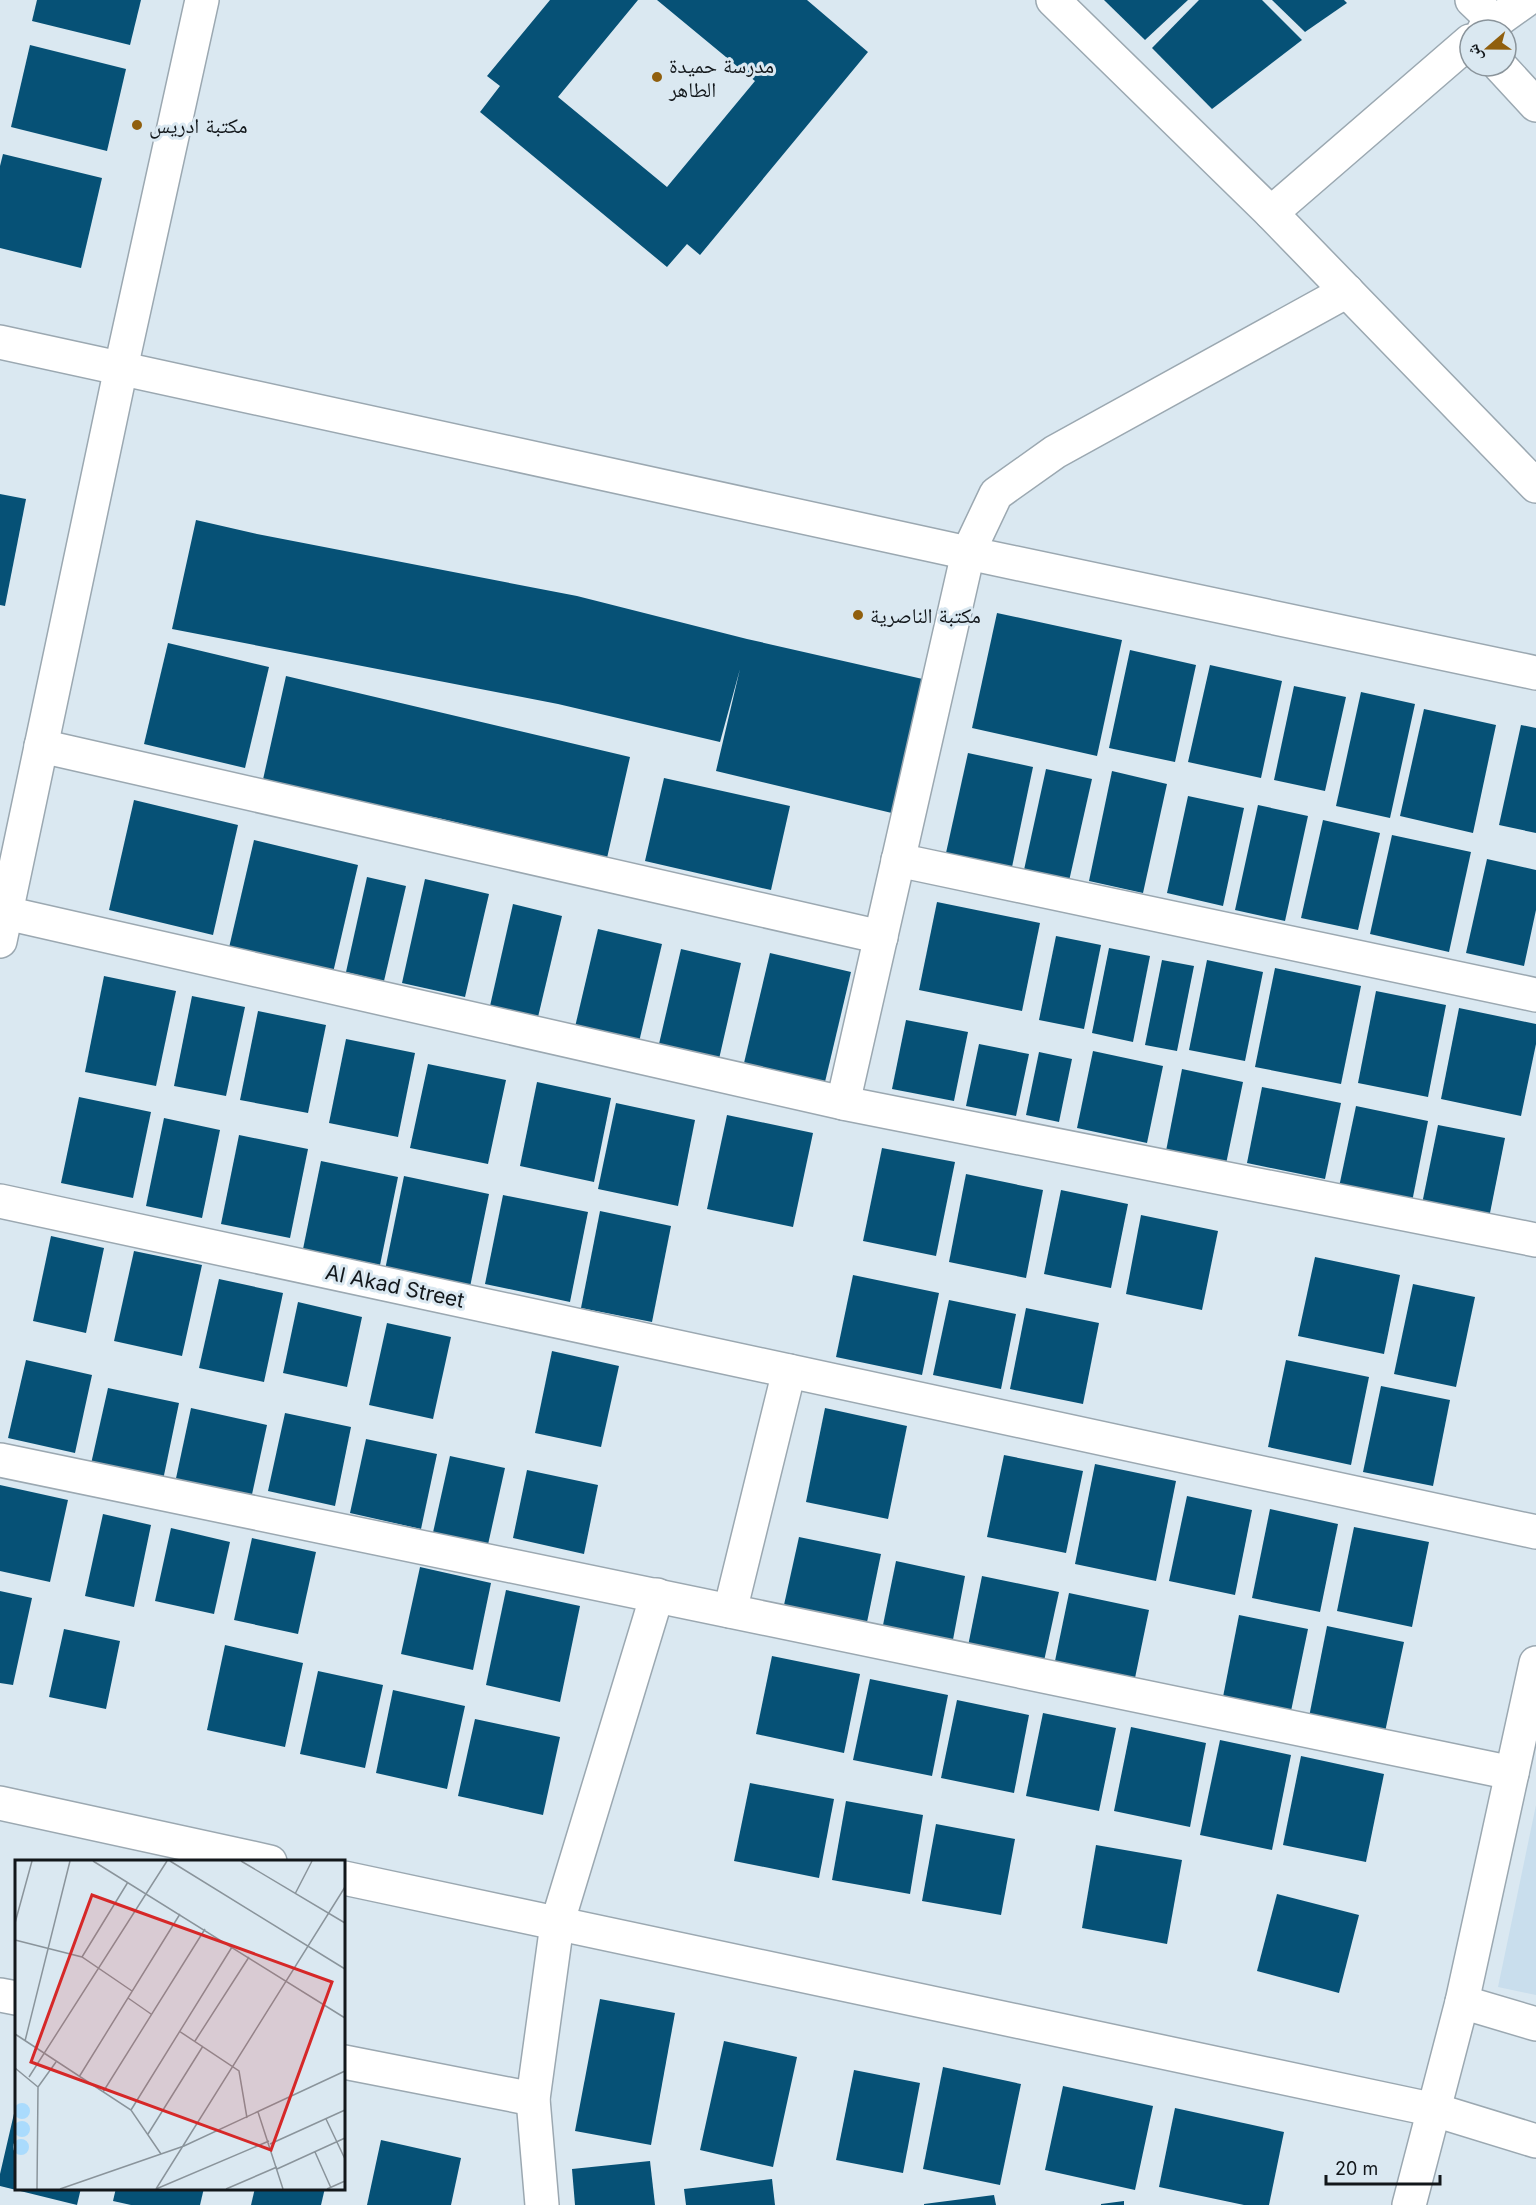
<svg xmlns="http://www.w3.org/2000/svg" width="1536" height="2205" font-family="Inter,'Noto Naskh Arabic',sans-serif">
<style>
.built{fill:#c9deed}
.building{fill:#065176}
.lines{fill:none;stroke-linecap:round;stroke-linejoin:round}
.minor-casing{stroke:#9ba8b1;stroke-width:36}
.minor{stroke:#fff;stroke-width:33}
.poi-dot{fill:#905f0e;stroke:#dae8f1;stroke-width:2}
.labels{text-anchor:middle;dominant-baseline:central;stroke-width:6;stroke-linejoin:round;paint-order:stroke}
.poi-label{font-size:21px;fill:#12171b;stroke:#dae8f1;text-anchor:start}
.street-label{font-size:21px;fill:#12171b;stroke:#dae8f1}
.inset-road{fill:none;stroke:#8a949b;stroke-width:1.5}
.view{fill:#d62828;fill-opacity:0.15;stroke:#d62828;stroke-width:3}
.inset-edge{fill:none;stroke:#12171b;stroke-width:3}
</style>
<rect width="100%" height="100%" fill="#dae8f1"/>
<!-- built -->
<path class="built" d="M1536,1805V1995L1498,1987Z"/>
<!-- building -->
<g class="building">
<path d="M37,0H141L130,45L32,21Z"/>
<path d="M550,0H638L558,97L667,187L755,81L657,0H807L868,52L700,255L687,244L667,267L480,112L500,86L487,76Z"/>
<path d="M1104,0H1188L1145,40Z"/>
<path d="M1199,0H1262L1302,40L1212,109L1152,48Z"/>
<path d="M1272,0H1344L1347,3L1305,32Z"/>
<path d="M30,45L126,69L107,151L11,127Z"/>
<path d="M3,154L102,178L81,268L0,248V166Z"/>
<path d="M0,494L26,499L5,606L0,605Z"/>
<path d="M196,520L257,534L577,596L747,639L927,680L896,814L716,771L740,669L720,742L558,704L172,629Z"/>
<path d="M997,613L1122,640L1097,756L972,728Z"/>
<path d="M168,643L269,667L245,768L144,744Z"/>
<path d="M1130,650L1196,665L1175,762L1109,748Z"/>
<path d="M1210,665L1282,681L1261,778L1188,762Z"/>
<path d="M286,676L630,757L607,858L438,818L262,784Z"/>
<path d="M1294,686L1346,697L1325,791L1274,780Z"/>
<path d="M1361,692L1415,704L1390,818L1336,806Z"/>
<path d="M1424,709L1496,725L1473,833L1400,816Z"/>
<path d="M1521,725L1536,728V833L1499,825Z"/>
<path d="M968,753L1033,767L1012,867L946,853Z"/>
<path d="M1046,769L1092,779L1069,881L1024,870Z"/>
<path d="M1112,771L1167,784L1143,893L1089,881Z"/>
<path d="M664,778L790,806L771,890L645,861Z"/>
<path d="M1188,796L1244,808L1223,906L1167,893Z"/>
<path d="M134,800L238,825L213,935L109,910Z"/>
<path d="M1258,805L1308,816L1285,921L1235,910Z"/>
<path d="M1323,820L1380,833L1358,930L1301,918Z"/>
<path d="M1392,835L1471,852L1449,952L1370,934Z"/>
<path d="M254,840L358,865L332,977L228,952Z"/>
<path d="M1487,859L1536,870V910L1524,966L1466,953Z"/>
<path d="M367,877L406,886L384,981L346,972Z"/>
<path d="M425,879L489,894L465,997L402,983Z"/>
<path d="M937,902L1040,923L1022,1011L919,990Z"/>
<path d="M513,904L562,916L538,1017L490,1006Z"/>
<path d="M598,929L662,944L639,1042L575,1027Z"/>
<path d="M1056,936L1101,945L1084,1029L1039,1020Z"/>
<path d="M1109,948L1150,956L1133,1042L1092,1033Z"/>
<path d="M681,949L741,963L719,1059L659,1044Z"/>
<path d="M770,953L851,972L825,1082L744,1063Z"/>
<path d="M1162,960L1194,966L1177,1051L1145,1045Z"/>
<path d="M1207,960L1263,972L1245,1061L1189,1050Z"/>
<path d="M1275,968L1361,986L1341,1084L1255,1067Z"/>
<path d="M104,976L176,991L156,1086L85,1072Z"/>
<path d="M1376,991L1446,1005L1428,1097L1358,1083Z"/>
<path d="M192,996L245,1007L226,1096L174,1086Z"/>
<path d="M1459,1008L1536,1024V1044L1521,1116L1441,1099Z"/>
<path d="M258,1011L326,1025L308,1113L240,1100Z"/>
<path d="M906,1020L968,1032L954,1101L892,1089Z"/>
<path d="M346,1039L415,1053L398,1137L329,1123Z"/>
<path d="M979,1044L1029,1054L1016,1116L966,1106Z"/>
<path d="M1093,1051L1163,1066L1147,1143L1077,1128Z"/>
<path d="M1039,1052L1072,1059L1059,1122L1026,1115Z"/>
<path d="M428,1064L506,1080L488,1164L410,1148Z"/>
<path d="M1182,1069L1243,1082L1226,1164L1166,1151Z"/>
<path d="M537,1082L611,1098L594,1182L520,1166Z"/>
<path d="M1262,1087L1341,1103L1325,1179L1247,1163Z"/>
<path d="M79,1097L151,1112L133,1198L61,1183Z"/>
<path d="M616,1103L695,1120L678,1206L598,1189Z"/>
<path d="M1356,1106L1428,1121L1412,1202L1339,1187Z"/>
<path d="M727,1115L813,1133L793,1227L707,1209Z"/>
<path d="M164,1118L220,1130L202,1218L146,1206Z"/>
<path d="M1438,1125L1505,1138L1489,1218L1422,1204Z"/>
<path d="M239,1135L308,1149L290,1238L221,1224Z"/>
<path d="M882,1148L955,1162L936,1256L863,1241Z"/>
<path d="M321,1161L398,1177L380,1265L303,1249Z"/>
<path d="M966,1174L1043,1190L1026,1278L949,1262Z"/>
<path d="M404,1176L489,1194L470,1287L385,1270Z"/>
<path d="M1061,1190L1128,1204L1111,1288L1044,1274Z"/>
<path d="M503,1195L588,1212L570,1302L485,1284Z"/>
<path d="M600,1211L671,1226L652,1322L581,1308Z"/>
<path d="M1141,1215L1218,1231L1202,1310L1126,1294Z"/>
<path d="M51,1236L104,1248L86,1333L33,1321Z"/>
<path d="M134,1251L202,1265L182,1356L114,1341Z"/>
<path d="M1315,1257L1400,1275L1384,1354L1298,1336Z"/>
<path d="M853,1275L939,1293L922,1375L836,1357Z"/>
<path d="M219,1279L283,1293L264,1382L199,1368Z"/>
<path d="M1413,1284L1475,1297L1456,1387L1394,1374Z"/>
<path d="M949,1300L1016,1314L1001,1389L933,1375Z"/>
<path d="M298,1302L362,1317L347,1387L283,1373Z"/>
<path d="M1026,1308L1099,1323L1083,1404L1010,1389Z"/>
<path d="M387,1323L451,1337L433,1419L369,1405Z"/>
<path d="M552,1351L619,1366L601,1447L535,1433Z"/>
<path d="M26,1360L92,1375L75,1453L8,1438Z"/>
<path d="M1286,1360L1369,1377L1351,1465L1268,1447Z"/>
<path d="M1381,1386L1450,1400L1433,1486L1363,1472Z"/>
<path d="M108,1388L179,1403L163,1480L91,1464Z"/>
<path d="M191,1408L267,1425L251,1499L175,1483Z"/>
<path d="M825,1408L907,1426L888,1519L806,1502Z"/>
<path d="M285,1413L351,1427L335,1506L268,1491Z"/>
<path d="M366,1439L437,1454L421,1529L350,1513Z"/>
<path d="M1004,1455L1083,1471L1066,1553L987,1537Z"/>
<path d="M450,1456L505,1468L487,1549L432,1537Z"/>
<path d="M1095,1464L1176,1481L1156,1581L1075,1564Z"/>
<path d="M527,1470L598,1485L584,1554L513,1538Z"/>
<path d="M0,1485L68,1500L50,1582L0,1571Z"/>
<path d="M1187,1496L1252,1510L1235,1595L1169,1581Z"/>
<path d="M1270,1509L1338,1524L1320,1612L1252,1598Z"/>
<path d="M103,1514L151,1525L134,1607L85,1596Z"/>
<path d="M1354,1527L1429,1542L1412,1627L1337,1611Z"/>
<path d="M171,1528L230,1542L214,1614L155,1601Z"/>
<path d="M799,1537L881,1554L865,1632L782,1614Z"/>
<path d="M252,1538L316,1552L298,1634L234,1620Z"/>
<path d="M896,1561L965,1576L952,1645L882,1630Z"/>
<path d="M420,1567L491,1583L473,1670L401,1654Z"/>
<path d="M982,1576L1059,1592L1044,1661L968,1646Z"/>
<path d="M506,1590L580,1606L560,1702L486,1685Z"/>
<path d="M0,1591L32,1598L13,1685L0,1683Z"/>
<path d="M1069,1593L1149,1610L1135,1678L1055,1661Z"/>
<path d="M1239,1615L1308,1629L1290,1716L1222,1702Z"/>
<path d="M1327,1626L1404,1642L1385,1732L1309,1717Z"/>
<path d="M64,1629L120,1641L106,1709L49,1697Z"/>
<path d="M225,1645L303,1663L285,1747L207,1730Z"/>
<path d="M772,1656L860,1674L844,1753L756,1734Z"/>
<path d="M318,1671L383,1685L365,1768L300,1754Z"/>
<path d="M870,1679L948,1695L932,1776L853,1760Z"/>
<path d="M393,1690L465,1706L447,1789L376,1773Z"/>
<path d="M957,1700L1029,1715L1014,1793L941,1778Z"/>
<path d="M1043,1713L1116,1728L1099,1811L1026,1796Z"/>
<path d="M475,1719L560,1737L543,1815L458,1796Z"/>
<path d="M1131,1727L1206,1743L1190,1827L1114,1811Z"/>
<path d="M1220,1740L1291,1755L1272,1850L1200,1835Z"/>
<path d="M1301,1756L1384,1774L1366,1862L1283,1845Z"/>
<path d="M750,1783L834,1799L819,1878L734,1861Z"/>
<path d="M846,1801L923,1815L910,1894L832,1880Z"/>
<path d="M936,1824L1015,1839L1001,1915L922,1901Z"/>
<path d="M1096,1845L1182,1860L1167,1944L1082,1928Z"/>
<path d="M1277,1894L1359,1915L1339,1993L1257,1971Z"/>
<path d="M600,1999L675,2013L651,2145L575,2131Z"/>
<path d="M724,2041L797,2057L773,2167L700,2150Z"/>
<path d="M943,2067L1021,2084L1000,2185L923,2169Z"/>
<path d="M854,2070L920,2083L903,2173L836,2160Z"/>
<path d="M1063,2086L1153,2106L1135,2190L1045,2170Z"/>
<path d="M16,2105V2188H81L77,2205L0,2186V2174Z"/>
<path d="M1175,2108L1284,2132L1269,2205H1244L1159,2187Z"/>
<path d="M381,2140L461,2158L451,2205H367Z"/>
<path d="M650,2161L655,2205H575L572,2169Z"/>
<path d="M772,2179L775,2205H686L684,2189Z"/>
<path d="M116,2188H204L200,2205H131L113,2201Z"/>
<path d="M255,2188H325L321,2205H251Z"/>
<path d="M994,2195L996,2205H924V2204Z"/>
<path d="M1124,2201V2205H1101V2204Z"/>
</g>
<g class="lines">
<defs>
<g id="minor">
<path d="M1053,0L1271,213L1536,486"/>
<path d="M1472,0L1495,22"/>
<path d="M1484,30L1526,0"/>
<path d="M1500,66L1536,105"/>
<path d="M1271,213L1470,41"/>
<path d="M0,342L968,553L1536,673"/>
<path d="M41,746L881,937"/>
<path d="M898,860L1536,995"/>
<path d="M6,913L843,1103L1536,1240"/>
<path d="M0,941L121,368L202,0"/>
<path d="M843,1103L968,553L996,494L1055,452L1347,291"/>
<path d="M0,1201L1536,1532"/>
<path d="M0,1460L1512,1773"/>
<path d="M730,1611L789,1371"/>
<path d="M0,1803L270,1862"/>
<path d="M344,1878L1435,2110L1536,2141"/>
<path d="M0,1995L16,1998"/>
<path d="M1462,2002L1536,2024"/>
<path d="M344,2062L533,2099"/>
<path d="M542,2205L533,2099L557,1924L657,1595"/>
<path d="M1409,2205L1462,2002L1536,1663"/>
</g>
</defs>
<!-- minor casing -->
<use href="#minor" class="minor-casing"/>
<!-- minor -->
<use href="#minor" class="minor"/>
</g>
<!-- markers -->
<g class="poi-dot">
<circle cx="657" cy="77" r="6"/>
<circle cx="137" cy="125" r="6"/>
<circle cx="858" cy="615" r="6"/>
</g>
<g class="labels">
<!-- poi labels -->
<g class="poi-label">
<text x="669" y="65">مدرسة حميدة<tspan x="669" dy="24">الطاهر</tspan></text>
<text x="149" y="125">مكتبة ادريس</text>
<text x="870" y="615">مكتبة الناصرية</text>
</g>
<!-- street labels -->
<g class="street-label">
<text transform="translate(395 1286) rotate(12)">Al Akad Street</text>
</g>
</g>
<!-- overview -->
<g transform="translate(15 1860)">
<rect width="330" height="330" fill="#dae8f1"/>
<path d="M-1 251a8 8 0 1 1 16 0a8 8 0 1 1-16 0ZM-1 269a8 8 0 1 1 16 0a8 8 0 1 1-16 0ZM-2 287a8 8 0 1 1 16 0a8 8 0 1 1-16 0Z" fill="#aadbfd"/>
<path class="inset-road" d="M78,1L330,158M155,1L330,109M226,1L330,63M280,34L297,1M0,63L17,1M0,80L67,97L117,131M67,97L113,22M113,138L136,154M164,171L224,211L232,258M0,174L116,250L146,294M10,181L55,1M180,181L234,97M0,208L23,227L22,329M14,217L152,1M64,217L165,54M23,227L41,202M88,232L190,69M116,250L217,87M243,252L268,329M311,259L330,299M133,274L188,186M255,284L330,250M300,292L316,328M262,309L330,278M45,329L169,286L330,211M141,329L330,27M141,329L254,281M211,329L262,307M312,329L330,321"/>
<path class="view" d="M77,35L317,122L256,290L16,202Z"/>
<rect width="330" height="330" class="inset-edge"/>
</g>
<!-- north arrow -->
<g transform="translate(1488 48) rotate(250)"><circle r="28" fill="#dae8f1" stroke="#8a949b" stroke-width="1.5"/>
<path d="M0-4.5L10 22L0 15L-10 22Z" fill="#905f0e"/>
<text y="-9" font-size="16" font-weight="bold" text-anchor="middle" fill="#12171b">ش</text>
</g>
<!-- scale -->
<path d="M1326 2175v9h114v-9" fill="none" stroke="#12171b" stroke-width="3"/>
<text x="1335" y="2175" font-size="18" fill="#12171b" stroke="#dae8f1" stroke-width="4.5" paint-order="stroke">20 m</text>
</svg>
